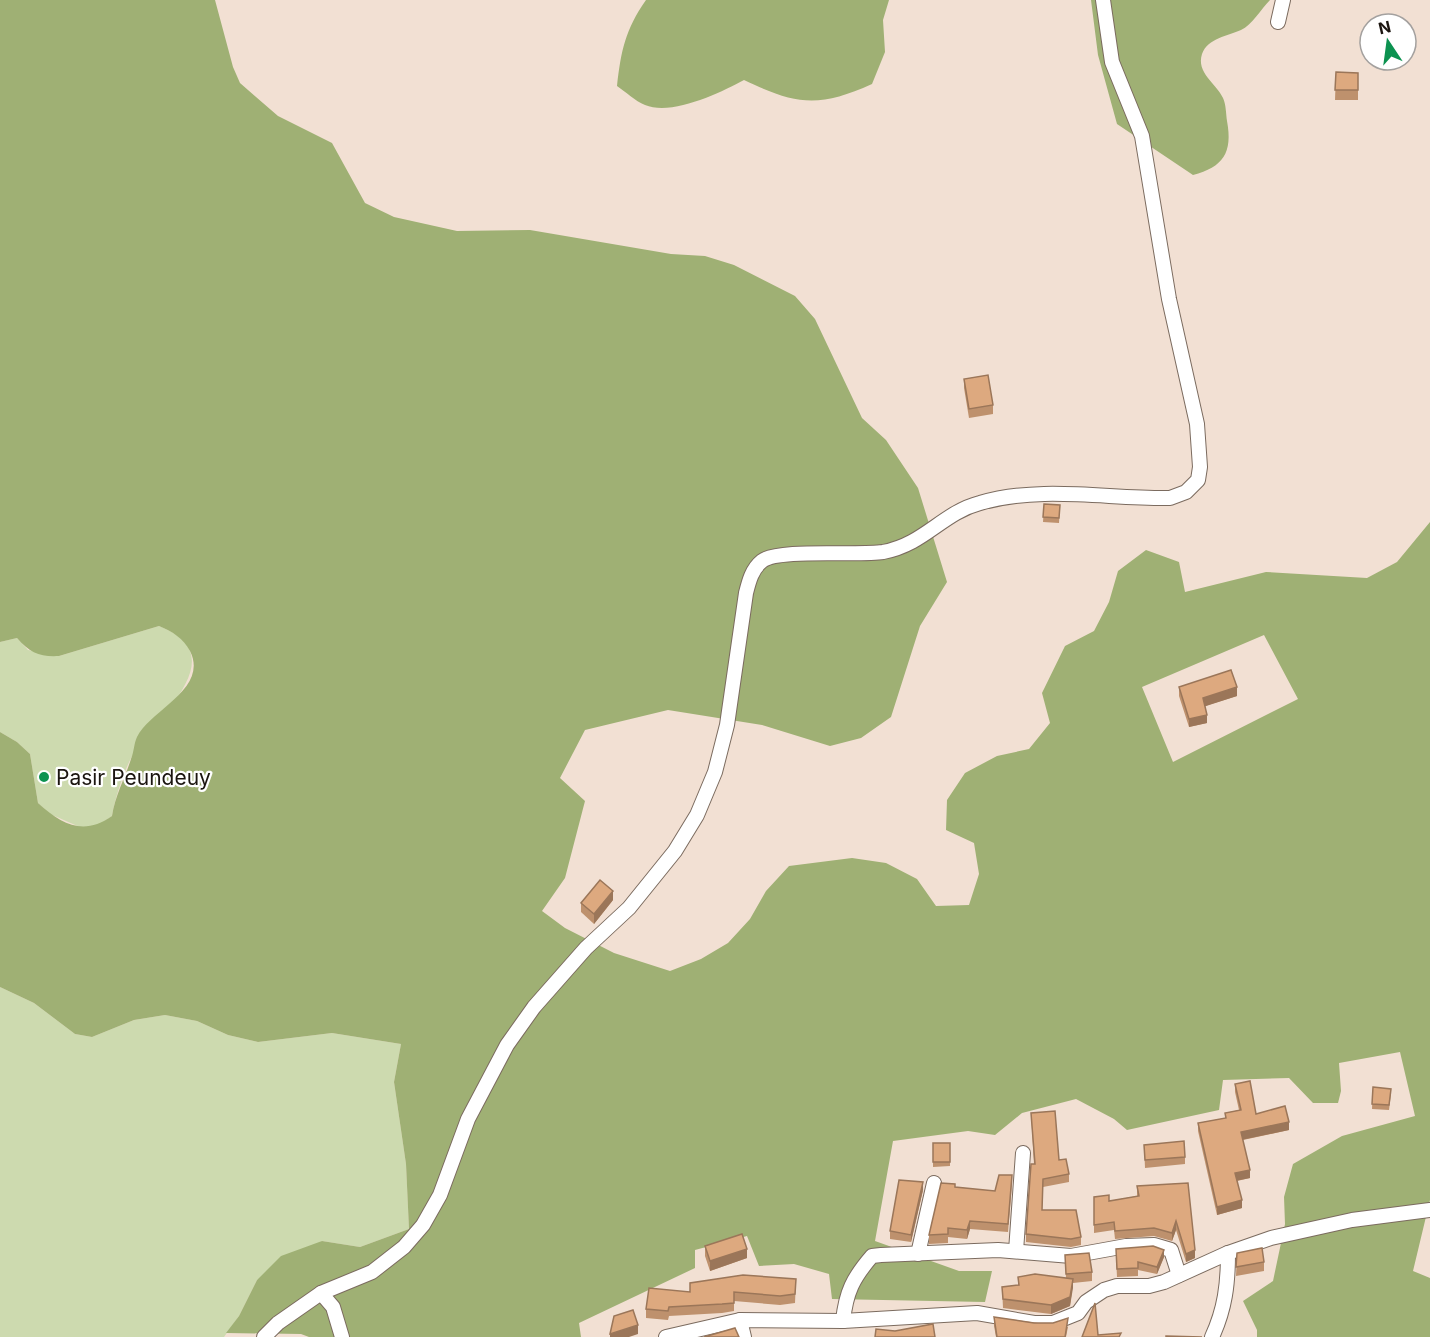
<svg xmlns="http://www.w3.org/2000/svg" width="1430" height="1337" font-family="Inter,sans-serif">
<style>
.green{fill:#cddaaf}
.forest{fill:#9fb074;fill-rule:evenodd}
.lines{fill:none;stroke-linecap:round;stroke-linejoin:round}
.street-casing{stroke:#7b6b5f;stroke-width:16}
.street{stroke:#fff;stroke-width:14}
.wall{fill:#be916d}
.shaded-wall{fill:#9b7659}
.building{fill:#dda97f;stroke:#9b7659;stroke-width:1.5}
.poi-dot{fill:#0c9250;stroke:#fff;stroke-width:2}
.labels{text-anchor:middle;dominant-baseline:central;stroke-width:4.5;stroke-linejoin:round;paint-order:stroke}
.poi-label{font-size:21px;fill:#1b1510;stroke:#fff;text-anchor:start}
</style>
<rect width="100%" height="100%" fill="#f2e0d3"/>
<!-- green -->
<g class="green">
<path d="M159,626C234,655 161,713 135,751C125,767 115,798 112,816L98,826L82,828L50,814L38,803L30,754L17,742L0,732V642L17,638L28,650L59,656Z"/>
<path d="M0,987L34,1003L75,1034L92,1037L134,1020L165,1015L197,1021L228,1035L258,1042L332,1033L401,1044L394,1082L406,1164L409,1229L360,1247L322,1241L257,1280L239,1316L224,1337H0Z"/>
</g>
<!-- forest -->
<g class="forest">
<path d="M0,0H215L233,67L240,83L278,116L332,143L365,203L394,217L457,231L530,230L671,254L705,256L734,265L795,296L815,319L862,418L886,440L918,488L947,582L920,626L891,717L861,738L830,746L762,725L668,710L585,730L560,778L585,801L565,878L542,911L565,928L614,953L670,971L701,959L728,943L750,919L766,891L789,866L852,858L886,863L917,879L936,906L969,905L979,874L974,843L946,830L947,800L965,773L997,756L1029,749L1050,723L1042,693L1065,646L1094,631L1109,602L1118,571L1146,550L1179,562L1185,592L1266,572L1367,578L1397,562L1430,522V1200L1413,1271L1430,1278V1337H1257V1330L1243,1301L1273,1281L1285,1224L1284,1197L1293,1164L1342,1136L1415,1116L1400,1052L1339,1063L1341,1091L1338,1103H1313L1289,1078L1223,1080L1219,1110L1127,1130L1114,1119L1076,1099L1022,1113L995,1135L968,1131L893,1141L875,1241L959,1271H992L985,1302L832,1299L829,1274L794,1264L759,1266L747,1236L695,1250V1268L579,1323L581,1337H309L301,1334L226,1333L239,1316L257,1280L281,1256L322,1241L360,1247L409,1229L406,1164L394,1082L401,1044L332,1033L258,1042L228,1035L197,1021L165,1015L134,1020L92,1037L75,1034L34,1003L0,987V732L17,742L30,754L38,803C62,825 84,836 112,816C115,796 125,778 131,759C134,752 134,743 137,737C150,710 209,689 190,651C183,638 173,632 159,626L59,656C40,657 30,653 17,638L0,642ZM1264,635L1298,699L1173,762L1142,687Z"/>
<path d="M646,0H889L883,20L885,52L872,84C819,108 796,105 744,80C720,93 672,116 645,105C635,101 626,92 617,86C621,51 625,30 646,0Z"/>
<path d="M1091,0H1270C1261,9 1252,25 1241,30C1228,36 1208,38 1202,54C1196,73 1216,83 1223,98C1226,104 1226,114 1227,121C1233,153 1223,167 1193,175L1117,124L1098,55Z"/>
</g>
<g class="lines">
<defs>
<g id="street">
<path d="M1278,22L1283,0"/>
<path d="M1016,1251L1023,1153"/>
<path d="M918,1254L934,1183"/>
<path d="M321,1293L333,1307L342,1337"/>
<path d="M740,1320L744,1337"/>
<path d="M843,1321C846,1292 853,1278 872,1256L881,1255L998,1250L1071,1256L1126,1246L1154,1245L1171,1250L1179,1275"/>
<path d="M264,1337L278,1323L321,1293L372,1272L404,1247L423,1225L440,1195L468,1119L507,1045L534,1007L586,948L629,908L675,851L697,815L715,772L727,725L746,593C749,581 752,569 762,561C778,548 857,556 883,552C925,544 942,513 980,503C1042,485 1107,499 1170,498L1186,492L1198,480L1200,467L1197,424L1169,299L1142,136L1112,62L1103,0"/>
<path d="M666,1337L740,1320L843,1321L977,1313L1034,1323H1053L1078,1313L1086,1302L1104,1290L1117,1286H1149L1164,1282L1228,1253L1271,1238L1352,1220L1430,1210"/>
<path d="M1212,1337C1225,1309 1228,1284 1228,1253"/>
</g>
</defs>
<!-- street casing -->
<use href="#street" class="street-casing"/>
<!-- street -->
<use href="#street" class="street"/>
</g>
<!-- wall -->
<g class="wall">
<path d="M1336,72L1358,73V100H1335Z"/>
<path d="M964,379L993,405V414L969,418L964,388Z"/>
<path d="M1044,504L1060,505L1059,523L1043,522Z"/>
<path d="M1179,687L1237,696L1205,706L1207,723L1189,727L1179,696Z"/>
<path d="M613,900L594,924L581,912V903Z"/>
<path d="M1235,1084L1256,1114L1289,1130L1243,1140L1250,1178L1237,1181L1242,1208L1217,1215L1198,1131V1123L1225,1118V1113L1239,1110L1235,1092Z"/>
<path d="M1373,1087L1391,1093L1389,1110L1372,1109Z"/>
<path d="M1031,1113L1059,1160L1069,1174V1182L1043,1187L1042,1210L1081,1237V1245L1071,1247L1026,1242V1234L1034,1164Z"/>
<path d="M933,1143H950V1166L933,1167Z"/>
<path d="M1144,1145L1185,1157V1164L1145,1168Z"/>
<path d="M1012,1183L1008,1232L970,1229L967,1239L948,1237V1243L929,1244V1235L955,1187L995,1191Z"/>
<path d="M1188,1183L1195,1258L1186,1262L1176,1230L1172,1241L1154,1236L1115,1239L1114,1230L1094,1233V1197L1109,1201L1137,1196V1186Z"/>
<path d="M923,1190L911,1242L890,1239V1231Z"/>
<path d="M705,1246L747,1258L710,1271L705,1256Z"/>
<path d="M1237,1253L1264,1262V1271L1236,1276Z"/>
<path d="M1065,1255L1092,1272V1281L1073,1283L1070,1306L1051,1314L1003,1308L1002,1287L1018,1285V1277L1066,1278Z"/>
<path d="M1116,1257H1164L1157,1274L1138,1270V1276L1117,1277Z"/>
<path d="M796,1279L795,1303L780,1305L734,1301V1311L722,1313L669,1316L668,1320L646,1318V1309Z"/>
<path d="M994,1317L1068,1327L1066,1337H996L994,1326Z"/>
</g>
<!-- shaded-wall -->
<g class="shaded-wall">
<path d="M1237,687V696L1203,707V698Z"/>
<path d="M1207,715V723L1189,727V719Z"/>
<path d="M613,891V900L594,924V914Z"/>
<path d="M1289,1122V1130L1241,1140V1132Z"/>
<path d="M1250,1170V1178L1235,1181V1173Z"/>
<path d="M923,1182V1190L911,1242V1235Z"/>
<path d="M1242,1200V1208L1217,1215V1207Z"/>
<path d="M970,1221V1229L967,1239V1230Z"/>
<path d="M1176,1221V1230L1172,1241V1233Z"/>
<path d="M747,1249V1258L710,1271V1261Z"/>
<path d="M1164,1250V1257L1157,1274V1267Z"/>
<path d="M1195,1250V1258L1186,1262V1254Z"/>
<path d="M1073,1279V1288L1070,1306L1051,1314V1305Z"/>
<path d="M638,1325V1334L629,1337H610V1334Z"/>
</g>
<!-- building -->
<g class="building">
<path d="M1336,72L1358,73V90H1335Z"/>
<path d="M988,375L993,405L969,409L964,379Z"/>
<path d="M1044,504L1060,505L1059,518L1043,517Z"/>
<path d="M1231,670L1237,687L1203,698L1207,715L1189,719L1179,687Z"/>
<path d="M600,880L613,891L594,914L581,903Z"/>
<path d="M1250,1081L1256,1114L1285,1106L1289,1122L1241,1132L1250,1170L1235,1173L1242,1200L1217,1207L1198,1123L1226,1118L1225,1113L1241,1110L1235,1084Z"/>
<path d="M1373,1087L1391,1089L1389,1105L1372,1104Z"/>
<path d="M1055,1111L1059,1160L1066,1159L1069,1174L1043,1179L1042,1210H1076L1081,1237L1071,1239L1026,1234L1031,1164H1035L1031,1113Z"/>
<path d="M1184,1141L1185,1157L1145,1160L1144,1145Z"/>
<rect x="933" y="1143" width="17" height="19"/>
<path d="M999,1175H1012L1008,1224L970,1221L967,1230L948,1228V1234L929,1235L941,1183L955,1184V1187L995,1191Z"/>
<path d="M899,1180L923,1182L911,1235L890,1231Z"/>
<path d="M1188,1183L1195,1250L1186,1254L1176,1221L1172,1233L1154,1228L1115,1231L1114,1222L1094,1225V1197L1109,1195V1201L1139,1196L1137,1186Z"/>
<path d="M742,1234L747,1249L710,1261L705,1246Z"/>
<path d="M1153,1246L1164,1250L1157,1267L1138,1262V1268L1117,1269L1116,1249Z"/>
<path d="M1262,1248L1264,1262L1236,1267L1237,1253Z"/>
<path d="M1089,1253L1092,1272L1066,1274L1065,1255Z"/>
<path d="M1035,1274L1073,1279L1070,1297L1051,1305L1003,1299L1002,1287L1019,1285L1018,1277Z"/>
<path d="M743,1275L796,1279L795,1294L780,1296L734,1292V1303L722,1304L669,1307L668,1311L646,1309L649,1288L690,1292V1283Z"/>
<path d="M1095,1303L1098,1335L1121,1333L1119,1337H1082Z"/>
<path d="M633,1310L638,1325L610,1334L614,1316Z"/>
<path d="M994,1317L1034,1323H1053L1068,1318L1065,1337H997Z"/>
<path d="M933,1324L935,1337H875L876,1329L895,1331Z"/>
<path d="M735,1328L739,1337H704Z"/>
<path d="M1166,1336L1202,1337H1166Z"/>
</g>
<!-- markers -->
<circle class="poi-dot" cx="44" cy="777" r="6"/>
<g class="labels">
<!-- poi labels -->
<g class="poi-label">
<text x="56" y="777">Pasir Peundeuy</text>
</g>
</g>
<!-- north arrow -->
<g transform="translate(1388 42) rotate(347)"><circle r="28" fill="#ffffff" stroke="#a4a19f" stroke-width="1.5"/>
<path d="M0-4.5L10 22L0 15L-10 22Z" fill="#0c9250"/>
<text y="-9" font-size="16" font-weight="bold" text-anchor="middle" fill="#1b1510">N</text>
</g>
</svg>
